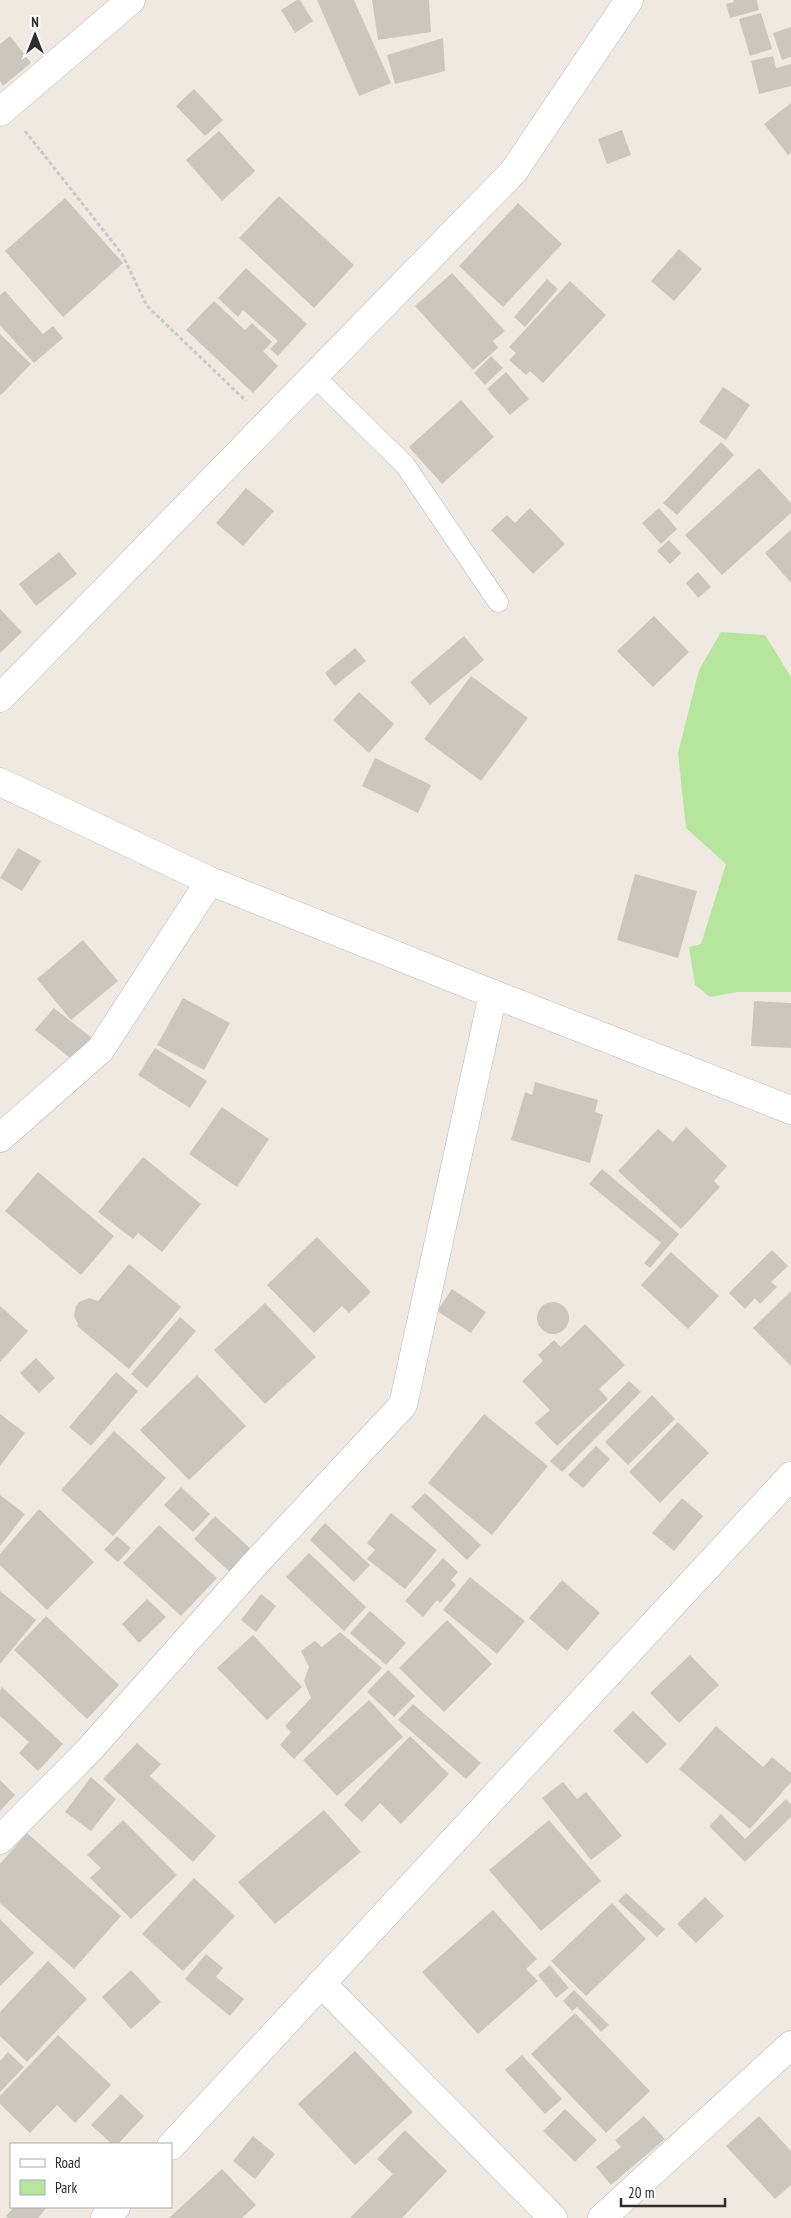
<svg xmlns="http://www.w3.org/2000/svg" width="791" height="2218" font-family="'PT Sans Narrow',sans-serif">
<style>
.green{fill:#b6e59e}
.building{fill:#cbc7bf}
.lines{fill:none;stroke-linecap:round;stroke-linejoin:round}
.service-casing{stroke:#b4b7c1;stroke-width:21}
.minor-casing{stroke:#b4b7c1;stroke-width:29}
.path{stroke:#c9c9c9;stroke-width:3;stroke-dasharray:4 2.5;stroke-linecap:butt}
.service{stroke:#fff;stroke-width:20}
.minor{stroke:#fff;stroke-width:28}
</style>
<rect width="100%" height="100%" fill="#efe9e1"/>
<!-- green -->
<path class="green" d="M721,632L765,635L791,677V992H738L710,997L695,985L689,947L701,944L726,864L686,828L678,753L699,670Z"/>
<!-- building -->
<g class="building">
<path d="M297,0H300L313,21L295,33L281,10Z"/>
<path d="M317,0H354L391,83L359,96Z"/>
<path d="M372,0H429L431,32L378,40Z"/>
<path d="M733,0H757L759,10L730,18L726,4L734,2Z"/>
<path d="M761,13L772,49L750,56L739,19Z"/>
<path d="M791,27V57L782,60L773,33Z"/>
<path d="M10,36L31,63L3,86L0,81V44Z"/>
<path d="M443,38L445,71L395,84L387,55Z"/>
<path d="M773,56L776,68L791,64V86L759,94L751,61Z"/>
<path d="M194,89L223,120L205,136L176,106Z"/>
<path d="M791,103V153L788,155L764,124Z"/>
<path d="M622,130L631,155L607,164L598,139Z"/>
<path d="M219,131L255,171L222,201L186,160Z"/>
<path d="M279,196L354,265L314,308L239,238Z"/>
<path d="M65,198L123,263L63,317L5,251Z"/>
<path d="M518,203L562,244L503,307L459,266Z"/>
<path d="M679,249L702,269L674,301L651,281Z"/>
<path d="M246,268L307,324L278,356L270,349L278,341L243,310L238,317L218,298Z"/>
<path d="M452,273L505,331L493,341L498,348L473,370L415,306Z"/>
<path d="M547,279L558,289L525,327L514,317Z"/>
<path d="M570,281L606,315L543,383L530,371L526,375L509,360L516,353L509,347Z"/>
<path d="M5,291L43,334L53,326L63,338L34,363L0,325V295Z"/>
<path d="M214,301L245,330L252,323L272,342L263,351L278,366L253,393L186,330Z"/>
<path d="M0,334L31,364L1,395L0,394Z"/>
<path d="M491,356L503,368L485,385L474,373Z"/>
<path d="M506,372L529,399L510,415L487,389Z"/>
<path d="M723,387L750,405L726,440L699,422Z"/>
<path d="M461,400L494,437L442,484L409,447Z"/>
<path d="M721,442L734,455L677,515L663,503Z"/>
<path d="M759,468L791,503V513L722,575L685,535Z"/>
<path d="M246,488L274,511L243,546L216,523Z"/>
<path d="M530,508L565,544L533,574L491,530L507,515L515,523Z"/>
<path d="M659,508L677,529L661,544L642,523Z"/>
<path d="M791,530V583L765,553Z"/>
<path d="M669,540L681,553L670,564L657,551Z"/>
<path d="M59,552L77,574L36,606L19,584Z"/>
<path d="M698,572L711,587L698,598L686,583Z"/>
<path d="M0,609L22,632L0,653Z"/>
<path d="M654,616L689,652L653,687L617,651Z"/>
<path d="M464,636L484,660L430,705L410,682Z"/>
<path d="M355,648L366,661L335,686L325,673Z"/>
<path d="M471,676L528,718L481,781L424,739Z"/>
<path d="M359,692L394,724L369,753L333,720Z"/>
<path d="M375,758L431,785L418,813L362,786Z"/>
<path d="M18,848L41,861L22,891L0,878Z"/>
<path d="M635,874L697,891L678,958L617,940Z"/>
<path d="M83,940L118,981L71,1020L37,979Z"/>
<path d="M183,998L230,1023L204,1070L157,1045Z"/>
<path d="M754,1001L791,1003V1048L751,1046Z"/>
<path d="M54,1008L92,1038L74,1061L35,1030Z"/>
<path d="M155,1048L207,1081L190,1108L138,1075Z"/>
<path d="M535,1082L598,1100L595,1112L603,1115L590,1163L511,1140L525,1092L532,1095Z"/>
<path d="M222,1107L269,1139L237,1187L189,1154Z"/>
<path d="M686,1127L727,1166L714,1181L720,1187L681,1229L618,1171L658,1129L673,1142Z"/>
<path d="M143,1157L201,1204L162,1252L138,1233L133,1239L98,1212Z"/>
<path d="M602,1169L679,1234L650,1268L644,1263L661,1243L589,1184Z"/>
<path d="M38,1172L114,1236L81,1275L5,1211Z"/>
<path d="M317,1237L371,1292L349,1313L342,1306L314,1333L267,1285Z"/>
<path d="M772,1250L788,1266L771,1282L777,1287L760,1304L755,1298L745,1309L729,1293Z"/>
<path d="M671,1252L719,1296L688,1329L641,1285Z"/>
<path d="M129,1264L181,1307L129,1369L77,1326L78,1324L74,1316L76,1306L79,1302L89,1298L98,1301Z"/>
<path d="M452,1289L486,1312L471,1333L437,1311Z"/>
<path d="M791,1291V1366L753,1328Z"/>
<circle cx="553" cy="1318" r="16"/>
<path d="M265,1303L316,1357L265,1404L214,1350Z"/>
<path d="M0,1306L28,1331L0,1362Z"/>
<path d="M180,1317L196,1331L147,1388L131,1374Z"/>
<path d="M585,1324L625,1365L599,1389L608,1399L557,1446L535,1423L550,1410L522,1381L543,1361L538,1355L554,1340L561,1347Z"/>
<path d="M36,1358L55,1378L39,1393L20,1373Z"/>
<path d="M116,1372L138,1391L91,1446L69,1427Z"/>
<path d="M197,1375L246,1426L189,1480L140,1430Z"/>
<path d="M629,1381L641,1392L562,1472L550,1461Z"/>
<path d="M652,1395L675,1419L628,1465L605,1442Z"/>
<path d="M0,1414L25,1433L0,1466Z"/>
<path d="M484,1414L548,1466L492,1535L428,1483Z"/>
<path d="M678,1422L709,1453L660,1503L629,1472Z"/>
<path d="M114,1431L166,1478L113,1536L61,1490Z"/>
<path d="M596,1446L610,1459L583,1488L568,1475Z"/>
<path d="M181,1487L210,1514L193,1532L164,1505Z"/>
<path d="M425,1493L481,1545L467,1560L411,1507Z"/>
<path d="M0,1495L25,1514L0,1546Z"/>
<path d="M682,1498L703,1516L674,1551L652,1533Z"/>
<path d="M39,1509L94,1562L47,1610L0,1565V1554Z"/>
<path d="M391,1513L437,1550L405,1589L367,1559L375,1550L367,1543Z"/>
<path d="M215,1516L252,1550L231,1573L194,1539Z"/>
<path d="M325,1523L370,1565L354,1582L310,1540Z"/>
<path d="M159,1525L217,1578L181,1616L123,1563Z"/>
<path d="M117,1536L131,1548L118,1562L104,1550Z"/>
<path d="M309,1553L366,1607L344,1631L286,1577Z"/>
<path d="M443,1558L458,1572L451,1580L456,1585L440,1603L437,1600L423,1617L405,1601Z"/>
<path d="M470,1577L525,1621L497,1654L443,1610Z"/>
<path d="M562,1580L600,1613L567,1651L529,1618Z"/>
<path d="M0,1591L36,1620L0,1664Z"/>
<path d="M261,1594L276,1606L256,1632L241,1620Z"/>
<path d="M147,1599L166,1617L139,1643L122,1624Z"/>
<path d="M370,1611L406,1643L386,1665L350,1633Z"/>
<path d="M46,1616L119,1685L87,1719L14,1650Z"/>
<path d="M447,1620L492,1664L444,1712L399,1668Z"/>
<path d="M340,1632L382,1668L294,1759L280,1745L291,1732L285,1726L311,1698L304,1681L309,1667L301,1651L315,1641L322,1647Z"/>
<path d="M253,1635L302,1687L267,1720L217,1668Z"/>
<path d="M690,1655L719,1685L679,1723L650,1693Z"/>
<path d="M388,1670L415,1696L394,1717L367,1692Z"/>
<path d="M2,1687L63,1744L38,1771L19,1753L29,1742L0,1716V1690Z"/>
<path d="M369,1700L403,1737L337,1796L303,1760Z"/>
<path d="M413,1704L481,1763L466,1779L398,1720Z"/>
<path d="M633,1711L667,1744L647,1764L613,1731Z"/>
<path d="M716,1726L763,1767L772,1757L791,1773V1782L750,1829L679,1769Z"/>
<path d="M410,1736L449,1774L401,1824L380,1803L362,1822L344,1805Z"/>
<path d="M137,1743L161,1764L150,1776L216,1836L193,1862L103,1779Z"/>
<path d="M91,1777L116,1799L91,1831L65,1812Z"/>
<path d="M0,1780L15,1795L0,1811Z"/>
<path d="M563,1782L577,1799L586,1792L622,1836L591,1860L542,1798Z"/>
<path d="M786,1799L791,1804V1817L745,1862L709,1826L721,1814L745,1839Z"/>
<path d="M324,1810L361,1852L275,1924L238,1882Z"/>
<path d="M123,1820L177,1875L131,1919L90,1878L101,1868L87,1855Z"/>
<path d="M549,1820L601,1881L541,1931L489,1870Z"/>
<path d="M27,1833L121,1916L74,1969L0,1903V1864Z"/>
<path d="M194,1878L235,1916L183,1971L142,1934Z"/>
<path d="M626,1893L665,1929L657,1937L618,1901Z"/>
<path d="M705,1897L724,1916L696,1943L677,1924Z"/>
<path d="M612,1903L646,1939L586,1996L551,1961Z"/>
<path d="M493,1910L537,1959L526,1969L538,1981L478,2034L422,1972Z"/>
<path d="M0,1919L34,1953L0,1986Z"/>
<path d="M206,1954L223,1968L216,1977L244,1999L230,2016L185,1979Z"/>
<path d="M48,1961L87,1999L27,2062L0,2036V2012Z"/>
<path d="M550,1965L569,1988L556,1998L538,1975Z"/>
<path d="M131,1970L161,2002L131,2029L102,1997Z"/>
<path d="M574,1990L609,2025L601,2032L577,2007L572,2011L563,2001Z"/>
<path d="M575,2013L650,2091L606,2133L531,2054Z"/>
<path d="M58,2035L111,2085L75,2123L57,2105L30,2133L0,2104V2096Z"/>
<path d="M355,2051L413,2112L355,2165L298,2104Z"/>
<path d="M8,2052L24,2067L0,2092V2061Z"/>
<path d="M522,2055L562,2099L545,2114L505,2070Z"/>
<path d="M121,2094L144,2116L118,2144H112L91,2125Z"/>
<path d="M565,2109L597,2140L575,2162L543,2131Z"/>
<path d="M644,2116L665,2139L611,2185L596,2167L621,2147L615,2140Z"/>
<path d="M759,2116L791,2151V2185L775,2199L726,2146Z"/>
<path d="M405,2130L447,2171L402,2218H350L393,2174L377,2159Z"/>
<path d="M253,2136L275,2154L255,2179L233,2161Z"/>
<path d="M222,2169L256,2205L242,2218H169Z"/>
<path d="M14,2207H47L38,2218H8L6,2216Z"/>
</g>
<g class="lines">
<defs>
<path id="service" d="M314,376L405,465L498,602"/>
<g id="minor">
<path d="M0,112L131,0"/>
<path d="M0,698L514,171L629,0"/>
<path d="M0,782L210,881L493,994L791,1110"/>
<path d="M0,1138L100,1050L210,881"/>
<path d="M0,1840L90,1749L253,1566L403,1405L493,994"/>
<path d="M321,1983L553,2218"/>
<path d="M171,2146L791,1476"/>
<path d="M105,2218L116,2207"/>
<path d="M602,2218L791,2045"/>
</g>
</defs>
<!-- service casing -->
<use href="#service" class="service-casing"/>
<!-- minor casing -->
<use href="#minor" class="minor-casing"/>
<!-- path -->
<path class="path" d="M25,131L122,254L147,306L246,401"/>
<!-- service -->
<use href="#service" class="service"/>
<!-- minor -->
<use href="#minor" class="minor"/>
</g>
<!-- legend -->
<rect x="10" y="2143" width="162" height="65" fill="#ffffff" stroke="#ababab"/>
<rect x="20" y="2159" width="25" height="8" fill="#ffffff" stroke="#ababab"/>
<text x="55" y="2168" font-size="15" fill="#2e2e2e">Road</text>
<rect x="20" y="2180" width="25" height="15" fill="#b6e59e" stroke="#ababab"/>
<text x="55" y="2193" font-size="15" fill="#2e2e2e">Park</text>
<!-- north arrow -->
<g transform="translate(35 35)" stroke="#ffffff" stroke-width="4" paint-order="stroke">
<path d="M0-4L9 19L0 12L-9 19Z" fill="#2e2e2e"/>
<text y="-8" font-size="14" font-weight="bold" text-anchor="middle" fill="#2e2e2e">N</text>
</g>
<!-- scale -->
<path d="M621 2198v8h104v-8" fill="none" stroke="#2e2e2e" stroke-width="2.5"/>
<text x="628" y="2198" font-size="15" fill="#2e2e2e" stroke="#ffffff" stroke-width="4" paint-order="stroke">20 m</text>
</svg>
